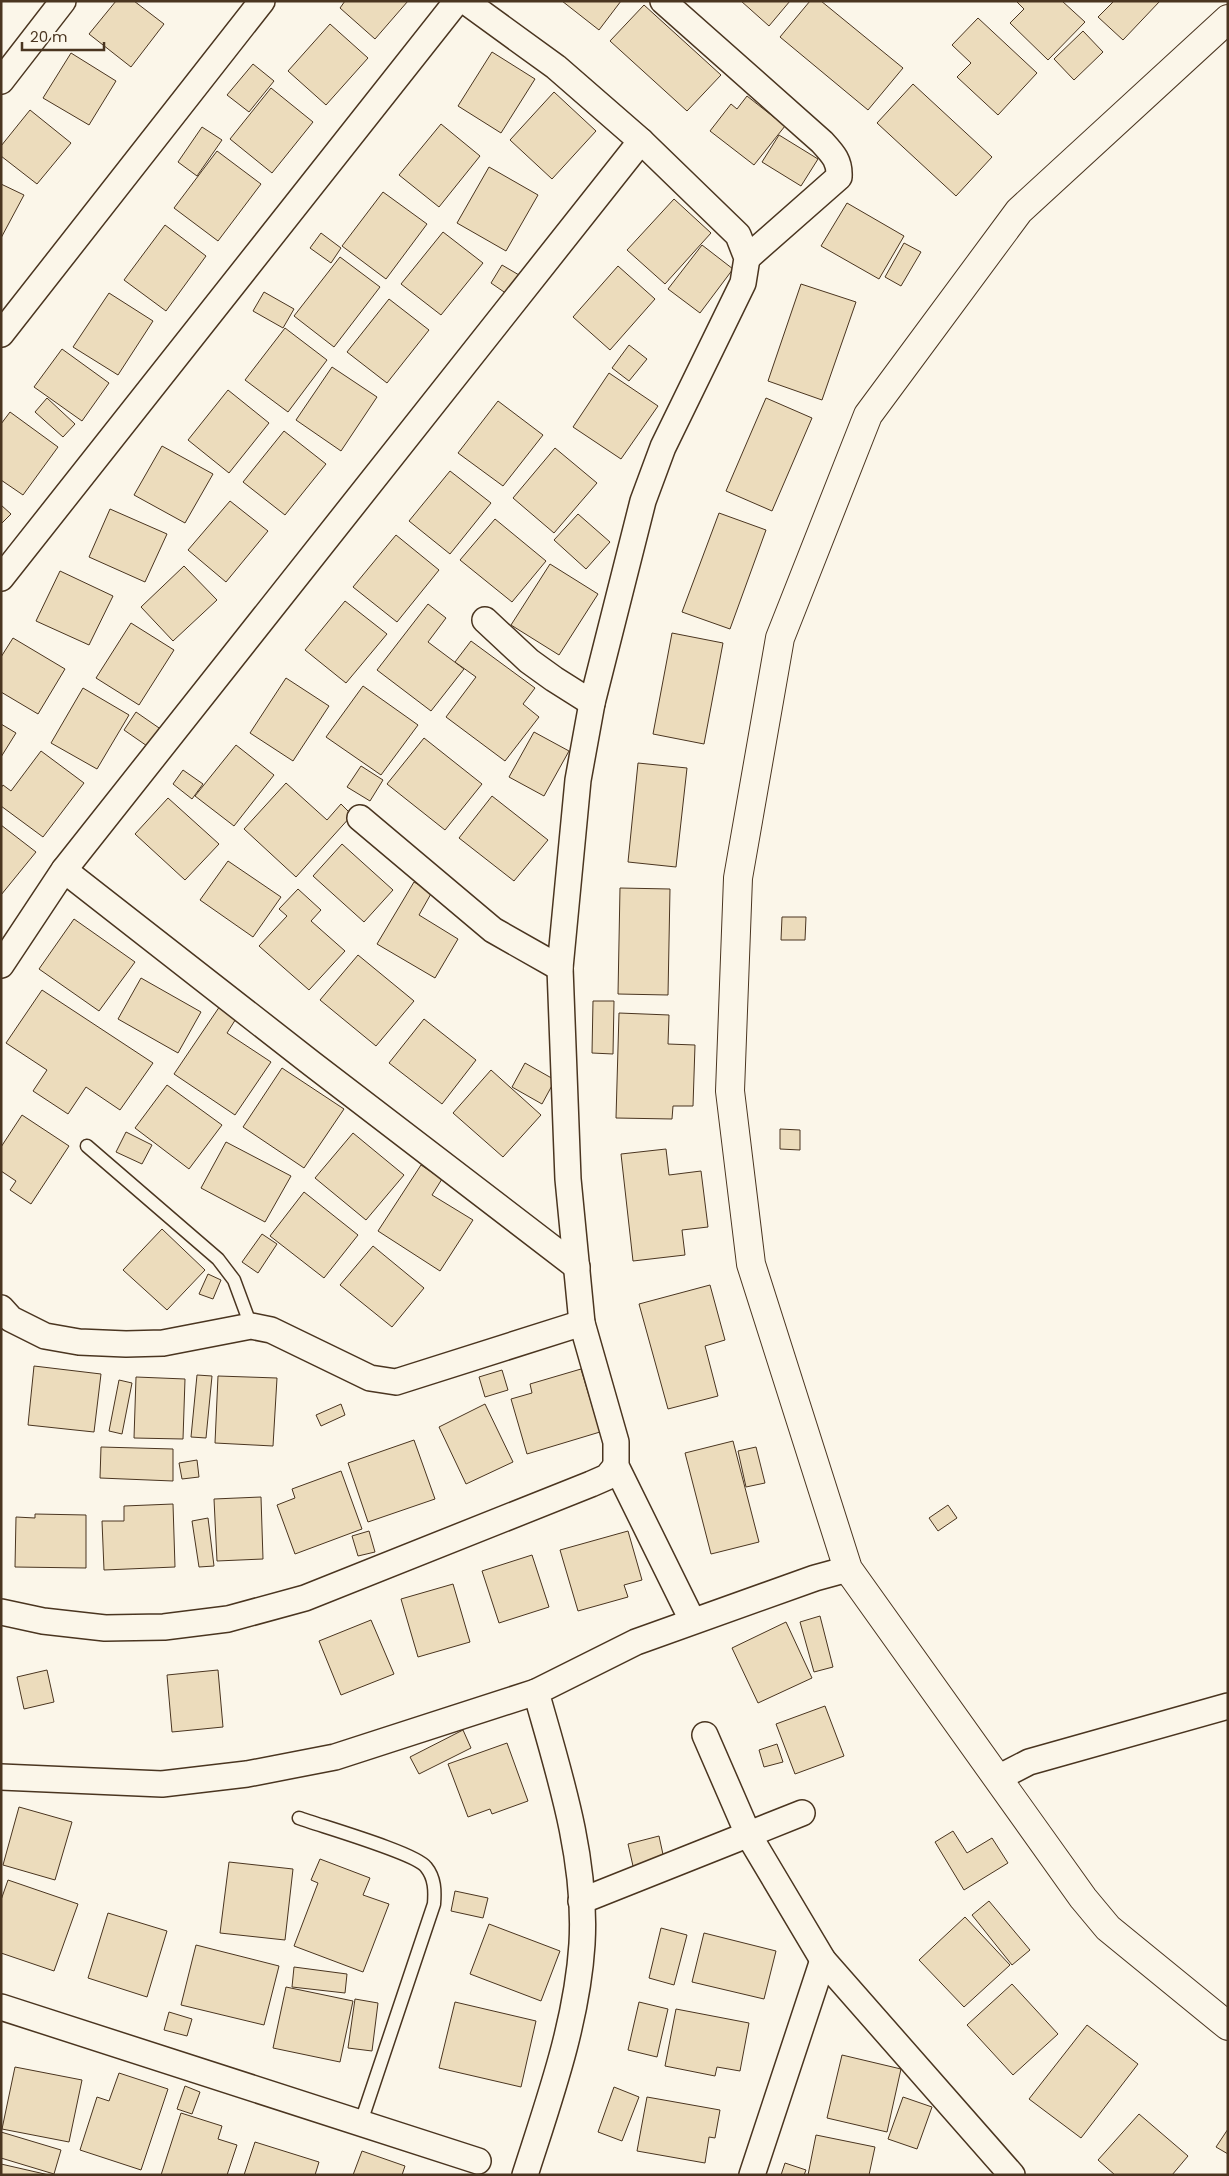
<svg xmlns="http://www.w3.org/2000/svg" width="1229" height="2176" font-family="Poppins,sans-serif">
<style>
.building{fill:#ecdcbc;stroke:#4a3520}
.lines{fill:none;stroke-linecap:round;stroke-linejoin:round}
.service-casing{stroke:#4a3520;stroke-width:15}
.minor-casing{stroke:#4a3520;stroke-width:28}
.tertiary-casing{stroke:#4a3520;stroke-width:30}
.service{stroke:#fbf6e9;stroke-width:12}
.minor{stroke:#fbf6e9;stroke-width:25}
.tertiary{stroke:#fbf6e9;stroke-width:28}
</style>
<rect width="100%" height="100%" fill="#fbf6e9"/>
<!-- building -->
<g class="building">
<path d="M116,1H134L164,24L131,67L89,34Z"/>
<path d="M345,1H408L375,39L340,8Z"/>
<path d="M562,1H621L599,30Z"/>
<path d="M741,1H790L769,26Z"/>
<path d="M810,1H821L903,68L868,110L780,37Z"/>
<path d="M1016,1H1062L1085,22L1048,60L1010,23L1024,9Z"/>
<path d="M1114,1H1160L1123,40L1098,17Z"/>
<path d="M644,5L721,75L687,111L610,41Z"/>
<path d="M978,18L1037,73L998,115L957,77L971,63L952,45Z"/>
<path d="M330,24L368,58L326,105L288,71Z"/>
<path d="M1083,31L1103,52L1074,80L1054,59Z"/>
<path d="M492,52L535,79L501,133L458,106Z"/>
<path d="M71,53L116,81L89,125L43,98Z"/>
<path d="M253,64L274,81L249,112L227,95Z"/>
<path d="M913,84L992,157L956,196L877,123Z"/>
<path d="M271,88L313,122L272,173L230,139Z"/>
<path d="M554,92L596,131L552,179L510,140Z"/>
<path d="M747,96L785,126L754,165L710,131L731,104L737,109Z"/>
<path d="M30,110L71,143L37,184L1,156V146Z"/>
<path d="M441,124L480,156L439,207L399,175Z"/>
<path d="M202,127L222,140L197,176L178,162Z"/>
<path d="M779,135L818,159L801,186L762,162Z"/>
<path d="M217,151L261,184L218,241L174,208Z"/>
<path d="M489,167L538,195L506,251L457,223Z"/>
<path d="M1,184L24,195L1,238Z"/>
<path d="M383,192L427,224L386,279L342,246Z"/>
<path d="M674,199L711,233L665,284L627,250Z"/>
<path d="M847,203L904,236L879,279L821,246Z"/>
<path d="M165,225L206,256L166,311L124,280Z"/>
<path d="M443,232L483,263L441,315L401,284Z"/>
<path d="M321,233L341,248L331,263L310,248Z"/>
<path d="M904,243L921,252L901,286L885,277Z"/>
<path d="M702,245L733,269L700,313L668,289Z"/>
<path d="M340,257L380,287L334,347L294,316Z"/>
<path d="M502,265L519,275L507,294L491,283Z"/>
<path d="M618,266L655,299L610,350L573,317Z"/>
<path d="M801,284L856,302L822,400L768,381Z"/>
<path d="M264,292L294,309L283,328L253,311Z"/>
<path d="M109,293L153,321L118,375L73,347Z"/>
<path d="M389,299L429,330L387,383L347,352Z"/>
<path d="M285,328L327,360L288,412L245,380Z"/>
<path d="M629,345L647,359L629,381L612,368Z"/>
<path d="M62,349L109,383L82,421L34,387Z"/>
<path d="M332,367L377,397L341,451L296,420Z"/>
<path d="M609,373L658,406L621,459L573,427Z"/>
<path d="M228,390L269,423L229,473L188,440Z"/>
<path d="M47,398L75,424L63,437L35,412Z"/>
<path d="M766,398L812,418L772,511L726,491Z"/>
<path d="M498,401L543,435L503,486L458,453Z"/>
<path d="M10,412L58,447L23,495L1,480V424Z"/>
<path d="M284,431L326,464L285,515L243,482Z"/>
<path d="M162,446L213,474L185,523L134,495Z"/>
<path d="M555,448L597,483L554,533L513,498Z"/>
<path d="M450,471L491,503L450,554L409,521Z"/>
<path d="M230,501L268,531L226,582L188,550Z"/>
<path d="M1,505L11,514L1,524Z"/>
<path d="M110,509L167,534L145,582L89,557Z"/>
<path d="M719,513L766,530L730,629L682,612Z"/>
<path d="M578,514L610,542L586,569L554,540Z"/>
<path d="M495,519L546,561L512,602L460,560Z"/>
<path d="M396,535L439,570L397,622L353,587Z"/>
<path d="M550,564L598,594L559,655L511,625Z"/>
<path d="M184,566L217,600L173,641L141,607Z"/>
<path d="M60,571L113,596L89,645L36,621Z"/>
<path d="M345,601L387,634L346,683L305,650Z"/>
<path d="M428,604L446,618L428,642L464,669L431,711L377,670Z"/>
<path d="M131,623L174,650L139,705L96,678Z"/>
<path d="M672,633L723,643L704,744L653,734Z"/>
<path d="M13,638L65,669L38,714L1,692V657Z"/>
<path d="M471,641L535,688L523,704L539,717L505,761L446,717L476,677L455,662Z"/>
<path d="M286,678L329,706L293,761L250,733Z"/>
<path d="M363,686L418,725L381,775L326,737Z"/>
<path d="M83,688L129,715L97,769L51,743Z"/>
<path d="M136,712L162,730L150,748L124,730Z"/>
<path d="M1,724L16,733L1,757Z"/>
<path d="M534,732L569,751L544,796L509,777Z"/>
<path d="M424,738L482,784L445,830L387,784Z"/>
<path d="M236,745L274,775L234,826L195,796Z"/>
<path d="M41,751L84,783L43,837L1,806V788L3,785L11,791Z"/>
<path d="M638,763L687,768L676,867L628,862Z"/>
<path d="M361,766L383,780L370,801L347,787Z"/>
<path d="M183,770L203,784L192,799L173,784Z"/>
<path d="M286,783L327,820L341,804L352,815L296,877L244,829Z"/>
<path d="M492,796L548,840L514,881L459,838Z"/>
<path d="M168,798L219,844L185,880L135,834Z"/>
<path d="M1,825L36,852L1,895Z"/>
<path d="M342,844L393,890L364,922L313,876Z"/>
<path d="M228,861L281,897L253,937L200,900Z"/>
<path d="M414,882L432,892L419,915L458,939L435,978L377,944Z"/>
<path d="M620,888L670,889L668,995L618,994Z"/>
<path d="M298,889L321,910L311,921L345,951L309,990L259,946L287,916L279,909Z"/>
<path d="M782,917H806L805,940H781Z"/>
<path d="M74,919L135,962L99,1011L39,969Z"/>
<path d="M358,955L414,1001L376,1046L320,1000Z"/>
<path d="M141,978L201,1012L178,1053L118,1019Z"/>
<path d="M42,990L153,1063L120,1110L86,1087L68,1114L33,1091L47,1070L6,1043Z"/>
<path d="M593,1001H614L613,1054L592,1053Z"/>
<path d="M222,1003L239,1014L227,1033L271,1062L235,1115L174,1074Z"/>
<path d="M619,1013L669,1015L668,1044L695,1045L693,1106H673L672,1119L616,1118Z"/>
<path d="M424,1019L476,1060L442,1104L389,1063Z"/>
<path d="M525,1063L555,1080L542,1104L512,1087Z"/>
<path d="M282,1068L344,1109L304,1168L243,1127Z"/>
<path d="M491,1070L541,1115L503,1157L453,1113Z"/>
<path d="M167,1085L222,1125L189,1169L135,1128Z"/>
<path d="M22,1115L69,1146L31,1204L10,1190L16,1181L1,1171V1147Z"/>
<path d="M780,1129L800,1130V1150L780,1149Z"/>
<path d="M126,1132L152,1145L142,1164L116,1152Z"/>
<path d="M353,1133L404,1175L366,1220L315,1178Z"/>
<path d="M226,1142L291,1176L265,1222L201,1188Z"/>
<path d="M666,1149L669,1175L701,1171L708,1227L682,1230L685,1255L633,1261L621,1154Z"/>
<path d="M421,1165L442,1179L432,1195L473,1220L440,1271L378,1231Z"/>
<path d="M304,1192L358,1235L324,1278L270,1236Z"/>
<path d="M162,1229L205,1270L167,1310L123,1270Z"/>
<path d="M262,1234L277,1244L258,1273L242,1262Z"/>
<path d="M373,1246L424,1288L392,1327L340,1285Z"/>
<path d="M208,1274L221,1280L213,1299L199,1294Z"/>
<path d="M710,1285L725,1340L705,1346L718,1396L668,1409L639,1304Z"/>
<path d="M34,1366L101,1374L94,1432L28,1425Z"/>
<path d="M581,1369L600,1432L527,1454L511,1399L532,1393L530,1384Z"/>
<path d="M502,1370L508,1390L485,1397L479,1377Z"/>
<path d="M197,1375L212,1376L206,1438L191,1437Z"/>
<path d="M218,1376L277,1378L273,1446L215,1443Z"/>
<path d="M136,1377L185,1379L183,1439L134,1438Z"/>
<path d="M119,1380L132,1383L122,1434L109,1431Z"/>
<path d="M341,1404L345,1415L321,1426L316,1415Z"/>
<path d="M485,1404L513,1462L466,1484L439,1427Z"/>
<path d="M414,1440L435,1499L368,1522L348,1463Z"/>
<path d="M733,1441L759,1542L711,1554L685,1453Z"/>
<path d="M101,1447L173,1449V1481L100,1478Z"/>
<path d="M756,1447L765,1483L746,1487L738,1451Z"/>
<path d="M197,1460L199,1477L182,1479L179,1463Z"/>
<path d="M341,1471L362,1529L295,1554L277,1505L295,1498L292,1489Z"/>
<path d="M261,1497L263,1559L217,1561L214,1499Z"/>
<path d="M173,1504L175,1567L104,1570L102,1521H124V1506Z"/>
<path d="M948,1505L957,1518L938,1531L929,1518Z"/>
<path d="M35,1514L86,1515V1568L15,1567L16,1517L35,1518Z"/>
<path d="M208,1518L214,1566L199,1567L192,1521Z"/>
<path d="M369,1531L375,1552L358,1556L352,1536Z"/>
<path d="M628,1531L642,1580L624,1585L628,1597L578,1611L560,1550Z"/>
<path d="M532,1555L549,1607L499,1623L482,1571Z"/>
<path d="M453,1584L470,1642L418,1657L401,1599Z"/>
<path d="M820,1616L833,1667L814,1672L800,1622Z"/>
<path d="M371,1620L394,1674L341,1695L319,1641Z"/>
<path d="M786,1622L812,1678L758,1703L732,1648Z"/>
<path d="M47,1670L54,1702L24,1709L17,1677Z"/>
<path d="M218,1670L223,1727L172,1732L167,1675Z"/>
<path d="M825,1706L844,1756L795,1774L776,1724Z"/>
<path d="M463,1730L471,1748L419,1774L410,1757Z"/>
<path d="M507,1743L528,1801L492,1814L490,1809L468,1817L448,1764Z"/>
<path d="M777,1744L783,1762L764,1767L759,1750Z"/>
<path d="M19,1807L72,1822L55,1880L3,1865Z"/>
<path d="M953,1831L967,1853L992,1838L1008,1863L964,1890L935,1842Z"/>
<path d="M659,1836L664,1859L633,1866L628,1844Z"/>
<path d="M320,1859L370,1878L363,1895L389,1904L363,1972L294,1946L318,1883L311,1880Z"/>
<path d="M229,1862L293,1869L285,1940L220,1933Z"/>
<path d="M8,1880L78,1904L54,1971L1,1953V1900Z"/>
<path d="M455,1891L488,1898L483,1918L451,1911Z"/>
<path d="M989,1901L1030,1950L1012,1965L972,1915Z"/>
<path d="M108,1913L167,1931L147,1997L88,1978Z"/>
<path d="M965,1917L1010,1965L964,2007L919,1960Z"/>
<path d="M489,1924L560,1951L541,2001L470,1974Z"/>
<path d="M661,1928L687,1935L674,1985L649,1978Z"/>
<path d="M704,1933L776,1951L764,1999L692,1982Z"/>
<path d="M196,1945L279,1966L264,2025L181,2005Z"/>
<path d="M294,1967L347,1974L345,1993L292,1987Z"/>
<path d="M1012,1984L1058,2034L1013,2075L967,2025Z"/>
<path d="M286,1987L353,2001L340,2062L273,2048Z"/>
<path d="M355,1999L378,2003L372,2051L348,2048Z"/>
<path d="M455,2002L536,2021L521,2087L439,2068Z"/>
<path d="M639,2002L668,2009L657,2057L628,2050Z"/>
<path d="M676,2009L749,2023L740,2071L717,2067L715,2076L665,2066Z"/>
<path d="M169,2012L192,2019L187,2036L164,2030Z"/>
<path d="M1087,2025L1138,2064L1081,2138L1029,2099Z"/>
<path d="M842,2055L901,2069L887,2132L827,2118Z"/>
<path d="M15,2067L82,2080L69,2142L2,2129Z"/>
<path d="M119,2073L168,2089L141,2170L80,2150L97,2097L109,2101Z"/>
<path d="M185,2086L200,2092L192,2114L177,2109Z"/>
<path d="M614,2087L639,2097L622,2141L598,2132Z"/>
<path d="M647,2097L720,2110L715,2138L709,2137L705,2163L637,2151Z"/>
<path d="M903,2097L932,2107L917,2149L888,2139Z"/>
<path d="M181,2113L222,2126L218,2139L237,2145L227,2175H161Z"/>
<path d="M1139,2114L1188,2156L1172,2175H1115L1098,2160Z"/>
<path d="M1228,2129V2154L1216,2147Z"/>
<path d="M1,2132L61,2150L54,2174L1,2158Z"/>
<path d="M816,2135L875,2147L869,2175H808Z"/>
<path d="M255,2142L319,2162L315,2175H244Z"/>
<path d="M362,2151L405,2166L402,2175H353Z"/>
<path d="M785,2163L806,2170L804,2175H781Z"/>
<path d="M1,2164L49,2175H1Z"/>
</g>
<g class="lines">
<defs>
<g id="service">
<path d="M87,1146L218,1259L234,1280L251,1326"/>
<path d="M299,1818C321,1826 416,1853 426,1867C435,1878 435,1891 434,1904L361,2122"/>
</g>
<g id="minor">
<path d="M465,1L556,67L641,141L738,235L747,258L743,283L663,447L643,501L592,703L578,780L560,968L568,1179L582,1323L616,1442V1466L692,1620"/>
<path d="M663,1L822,142C833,154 840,161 839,177L747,258"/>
<path d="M1,81L63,1"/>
<path d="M1,334L262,1"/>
<path d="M1,578L457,1"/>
<path d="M485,620L529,661L554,679L592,703"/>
<path d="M360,818L493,930L560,968"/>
<path d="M64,870L311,1063L577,1267"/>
<path d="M1,965L64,870L641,141"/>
<path d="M1,1308L11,1319L45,1336L79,1342L126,1344L163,1343L251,1326L271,1330L370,1378L396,1382L582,1323"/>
<path d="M1,1612L43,1621L105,1628L164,1627L228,1619L305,1598L591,1484L607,1477L616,1466"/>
<path d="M705,1735L748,1834L823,1960L1012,2175"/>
<path d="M1,1777L162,1784L247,1774L335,1757L536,1692"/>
<path d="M998,1778L1029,1762L1228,1706"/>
<path d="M581,1901L802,1813"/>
<path d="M1,2007L478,2161"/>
<path d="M525,2175C549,2100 577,2023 582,1944C587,1858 559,1773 536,1692L636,1642L815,1578L848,1569"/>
<path d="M752,2175L823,1960"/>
</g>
<path id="tertiary" d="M1228,19L1019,211L868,415L780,638L738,878L730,1091L751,1264L848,1569L1083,1898L1108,1928L1228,2026"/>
</defs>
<!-- service casing -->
<use href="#service" class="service-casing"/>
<!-- minor casing -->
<use href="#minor" class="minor-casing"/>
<!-- tertiary casing -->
<use href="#tertiary" class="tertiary-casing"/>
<!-- service -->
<use href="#service" class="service"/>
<!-- minor -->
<use href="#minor" class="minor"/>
<!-- tertiary -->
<use href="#tertiary" class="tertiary"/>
</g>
<!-- border -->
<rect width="1229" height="2176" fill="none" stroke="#4a3520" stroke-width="5"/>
<!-- scale -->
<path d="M22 42v8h82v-8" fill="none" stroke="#4a3520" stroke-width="2.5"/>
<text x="30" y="42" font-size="15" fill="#4a3520" stroke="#fbf6e9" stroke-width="4" paint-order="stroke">20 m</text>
</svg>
